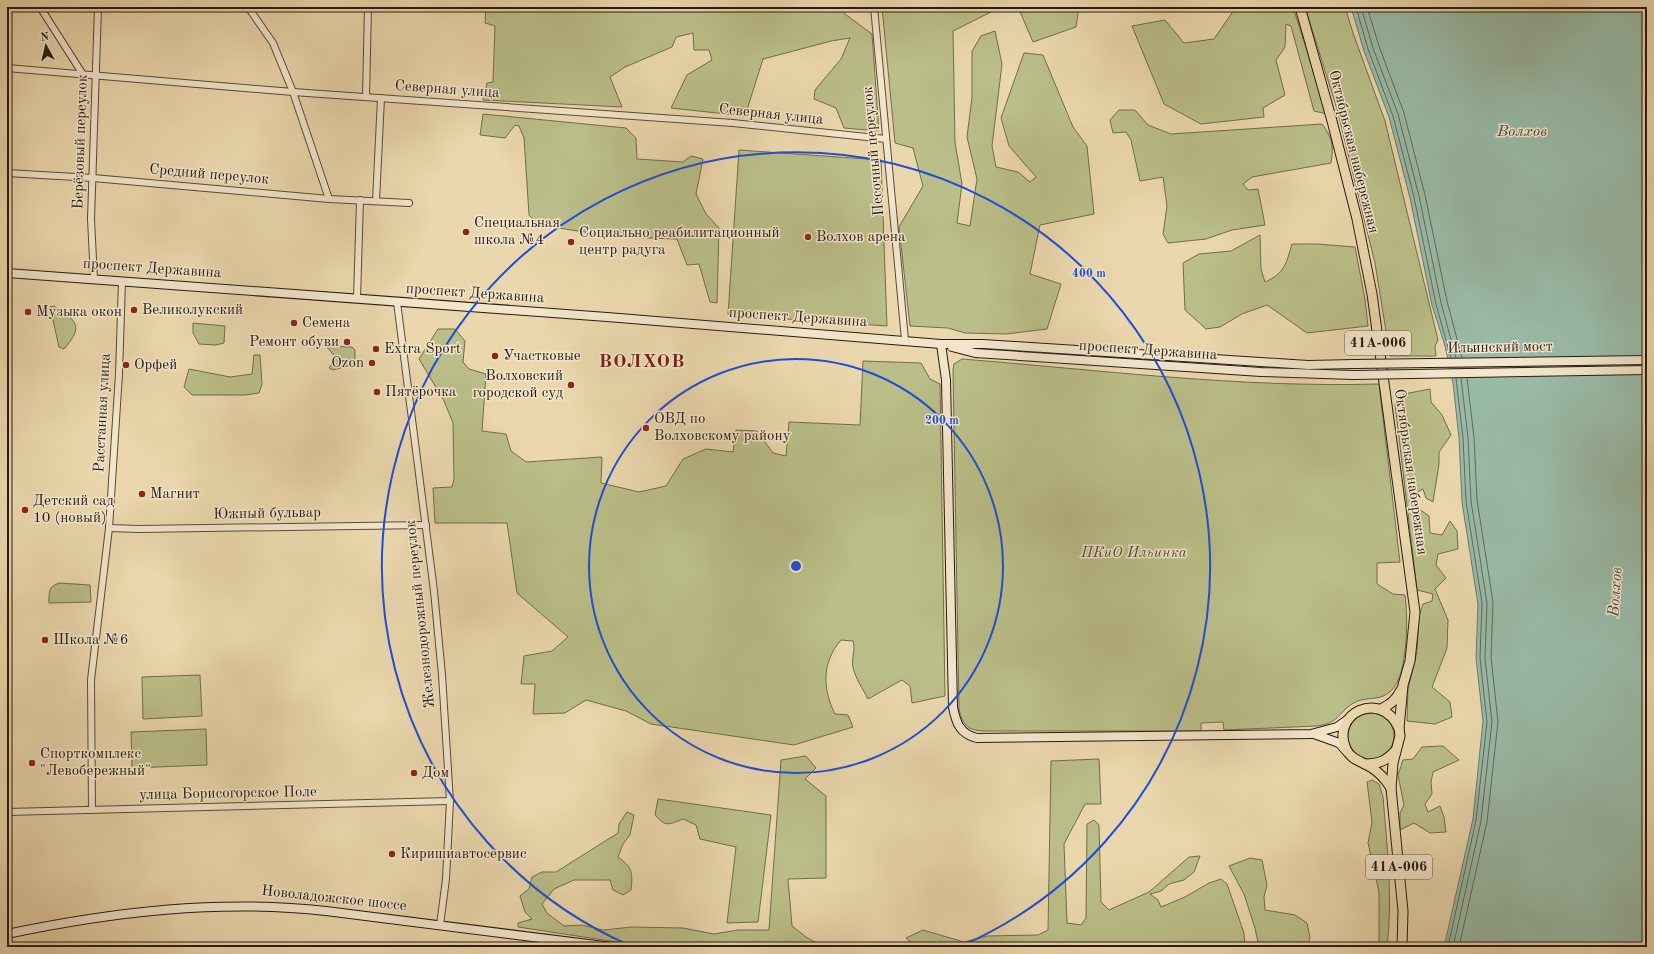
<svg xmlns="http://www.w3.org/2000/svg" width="1654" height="954" font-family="'Old Standard TT',serif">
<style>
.green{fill:#babe88;stroke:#716c4e}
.water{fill:#99baa7;stroke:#6c7a6d}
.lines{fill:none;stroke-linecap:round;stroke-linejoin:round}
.shore{stroke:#606a5e;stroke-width:1}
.street-casing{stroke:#59493b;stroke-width:8}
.secondary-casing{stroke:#281a15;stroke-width:10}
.primary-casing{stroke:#281a15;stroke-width:11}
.street{stroke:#f2e5ca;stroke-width:6}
.secondary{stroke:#f2e5ca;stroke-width:8}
.primary{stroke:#ebd7ad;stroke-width:9}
.secondary-bridge-casing{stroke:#281a15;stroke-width:10;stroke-linecap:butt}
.secondary-bridge{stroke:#f2e5ca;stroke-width:8}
.ring{fill:none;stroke:#1d4ed8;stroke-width:2}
.poi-dot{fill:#8f2418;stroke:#f2e5ca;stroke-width:1.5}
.labels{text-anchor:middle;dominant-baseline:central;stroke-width:3;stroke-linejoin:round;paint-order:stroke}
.shield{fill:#f2e5ca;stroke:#65574b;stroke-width:1}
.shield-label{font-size:14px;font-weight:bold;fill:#281a15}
.street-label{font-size:15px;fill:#281a15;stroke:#f2e5ca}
.poi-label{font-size:15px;fill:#281a15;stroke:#f2e5ca;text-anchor:start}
.park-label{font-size:15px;font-style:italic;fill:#544b38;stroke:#f2e5ca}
.water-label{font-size:16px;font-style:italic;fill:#4a4a41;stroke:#f2e5ca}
.district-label{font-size:19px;font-weight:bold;letter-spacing:1px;fill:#7a1f14;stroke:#f2e5ca}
.centre{fill:#1d4ed8;stroke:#f2e5ca;stroke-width:2}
.ring-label{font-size:12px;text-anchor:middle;font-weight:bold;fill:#1d4ed8;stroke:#f2e5ca;stroke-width:3;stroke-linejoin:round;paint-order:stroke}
</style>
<rect width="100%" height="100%" fill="#ebd7ad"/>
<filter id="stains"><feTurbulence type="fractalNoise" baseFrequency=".005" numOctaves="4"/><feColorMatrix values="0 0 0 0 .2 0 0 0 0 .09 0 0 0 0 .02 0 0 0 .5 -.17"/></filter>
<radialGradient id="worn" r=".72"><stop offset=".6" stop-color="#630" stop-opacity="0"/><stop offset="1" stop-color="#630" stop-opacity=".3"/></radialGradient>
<!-- green -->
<g class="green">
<path d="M486,7H843L845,14L872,34L879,131L844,128L836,108L814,99L815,90L841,59L850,38L831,41L763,59L745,116L671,108L687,75L712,60L709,50H694L693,33L676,37L672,47L625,67L610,77L622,107L483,100L487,83L493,82L495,26L485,23Z"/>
<path d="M882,7H1001L953,31L955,142L962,184L957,223L970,226L977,179L967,137L972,97V51L981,36L995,31L1002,64L992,146L996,167L1018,172L1030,182L1036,177L1009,146L1001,118L1024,53L1043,55L1073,127L1087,146L1094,214L1040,225L1030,274L1061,284L1047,329L1006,334L965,333L948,328L910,326L899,227L923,186L913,148L895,143Z"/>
<path d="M1018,7H1079L1076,27L1033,42Z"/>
<path d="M1236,7H1293L1327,114L1314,111L1291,26L1286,24L1285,47L1276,60L1285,95L1263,108L1264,117L1201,124L1164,104L1132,26L1165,20L1184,43L1214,39Z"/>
<path d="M1305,7H1345L1353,33L1385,121L1438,340L1435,346L1436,356H1390L1375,263L1337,109Z"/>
<path d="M1119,110H1135L1148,125L1171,134L1322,124C1332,137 1334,146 1331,163L1252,177L1243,184L1248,190L1258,189L1265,225L1232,230L1206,239L1168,243L1163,234L1167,206L1163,177L1140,181L1131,140L1126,132L1113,133L1110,120Z"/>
<path d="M483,114L626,128L636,138L637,159L683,162L691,156L703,159L696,194L706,214L719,228L717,303L710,302L699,264L687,265L677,239L618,237L538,225L529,215L524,138L519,126L515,125L505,138L480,135Z"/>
<path d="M739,150L881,160L887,326L728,315Z"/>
<path d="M1260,235L1261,269L1265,282C1285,273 1286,264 1292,244H1317L1355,247L1365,299L1368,326L1307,333L1267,305L1242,314L1220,327L1206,329L1185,310L1183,263L1199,254L1231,251Z"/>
<path d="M54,306C77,321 84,326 64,349L59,347L50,307Z"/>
<path d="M193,323L225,326L224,343L216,345L199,344L193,333Z"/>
<path d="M438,329H455L465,341L463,362L469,369L486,374L482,431L506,434L511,451L526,462L602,457L601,483L639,492L666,486L683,459L706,449L733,452L736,430L757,431L773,453L786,456L789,422L860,425L863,361L921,363L930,379L940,384L945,696L912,703L910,686L902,680L868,699C863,689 855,678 853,667C851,657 856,651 853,641L841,640C822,662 822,688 835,714L848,715L853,727L794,745L651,724L626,711L586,700L565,713L533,714L535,684H521L524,656L552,651L568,637L517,593L507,523H435L433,488L452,487L454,479L453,423L444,401L419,359Z"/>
<path d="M326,346L352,347L355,350V358L351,365L333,370L329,368L336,358Z"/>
<path d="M254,355H260L262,384L259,393L245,395H192L184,387L189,369L230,377L252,374Z"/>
<path d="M962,359C1100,370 1240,388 1379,384L1400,562L1377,563V584L1393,594L1405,595C1408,617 1409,682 1387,694C1377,701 1364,696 1352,704C1337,714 1339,723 1317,726L1224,730L1223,722L1201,723V731H984C968,731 962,724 959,709L953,370L954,364Z"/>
<path d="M1430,389L1431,402L1442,415L1451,435L1439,452V464L1433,502L1426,498L1423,489L1414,494L1416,507L1429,516L1430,533L1442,535L1450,521L1457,531L1458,549L1438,554L1436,565L1446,578L1435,589L1448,620L1447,648L1432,687L1450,702L1452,717L1435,724L1407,721L1408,689L1417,652L1419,616L1423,604L1432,601L1433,594L1417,590L1395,404L1404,394Z"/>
<path d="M59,583L90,585L91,602L49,603C49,592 48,587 59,583Z"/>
<path d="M200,675L202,716L143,719L142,677Z"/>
<circle cx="1371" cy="736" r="23"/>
<path d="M206,729L207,765L132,768L131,732Z"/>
<path d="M1443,746L1459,760L1433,772L1431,782L1432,794L1425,804L1428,812L1440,806L1444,817L1446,832L1430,833L1414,823L1400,830V813L1404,805L1398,775L1403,760L1413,759L1422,747Z"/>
<path d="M806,756L816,768L805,779L826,796V878L788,879L792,926L806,937L824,947H650L518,927V923L532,919L525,912L520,896L529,889L532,877L542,872H556L618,833L619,824L627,812L634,815L630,835L623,844L618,857C632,867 633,872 631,890L623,895L613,890L610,880H574L554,889L542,904L547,913L564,926L582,925L603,930L632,927L683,928L714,934L738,930H769L781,760Z"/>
<path d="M1099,759L1101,804H1085L1064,844L1067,923L1081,925L1086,918L1087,824L1094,820L1099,825L1101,902L1109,910L1149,892L1189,857L1200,856L1194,872L1184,880L1169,884L1161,891L1150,894L1158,900L1161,907L1185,897L1209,883L1221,879L1227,884L1244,933L1245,947H1050L1045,944L1034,947H933L930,944L916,947L906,938L923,930L964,942L987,936L1038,935L1048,930L1051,761Z"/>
<path d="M1372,780L1379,784L1383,797C1387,847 1393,897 1387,947H1379V892L1368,843L1372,822L1367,782Z"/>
<path d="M658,799L771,815L758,922L727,923L736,847L700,839L696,825L683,819C668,825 666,827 655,815Z"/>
<path d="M1250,858L1262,860L1267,885L1264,897L1265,910L1295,915L1307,923L1310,938L1306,947H1259L1255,928L1244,894L1229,866Z"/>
</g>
<!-- water -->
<path class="water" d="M1351,7H1647V947H1444L1473,819L1483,721L1476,658L1478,604L1462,502L1459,438L1453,383L1445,346L1432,305L1410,198L1389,117L1364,51Z"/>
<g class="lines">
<!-- shore -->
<g class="shore">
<path d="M1356,7L1368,49L1393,116L1414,197L1436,304L1451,358"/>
<path d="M1361,7L1373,48L1398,114L1419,196L1441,303L1456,358"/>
<path d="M1367,7L1379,46L1404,113L1425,195L1447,301L1462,358"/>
<path d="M1448,947L1476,820L1487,722L1480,658L1482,603L1466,501L1463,438L1456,378"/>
<path d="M1453,947L1481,821L1492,722L1485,658L1487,603L1471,501L1468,438L1461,378"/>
<path d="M1459,947L1487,822L1498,722L1491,657L1493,602L1477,500L1474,437L1467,378"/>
</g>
<defs>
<g id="street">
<path d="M40,7L82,73"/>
<path d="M248,7L273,43L293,92L329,199"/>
<path d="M874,7L905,340"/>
<path d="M7,68L293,92L733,123L886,139"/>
<path d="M366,97L368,7"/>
<path d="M7,173L93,178L329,199L409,203"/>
<path d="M376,201L381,98"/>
<path d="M94,279L91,219L98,7"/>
<path d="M357,299L360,200"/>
<path d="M397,302L434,591L442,675L450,801L446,879L440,925"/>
<path d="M109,528L139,529L426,525"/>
<path d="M92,810L91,680L109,528L119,374L122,281"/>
<path d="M7,812L450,801"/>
</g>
<g id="secondary">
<path d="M7,273L607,317L941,344H983L1308,365L1354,364"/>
<path d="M941,344L946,380L953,707C956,723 960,734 977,738L1311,734L1337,727L1347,720"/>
<path d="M952,347L975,353L1261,372L1354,375"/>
<path d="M1314,734L1339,743L1347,752"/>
<path d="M7,934C112,912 219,899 326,911L612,947"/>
</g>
<g id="primary">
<path d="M1300,7L1332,121L1357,219L1372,294L1415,612L1410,661L1403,685L1399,728L1400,736L1393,763L1391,788L1403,911L1402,947"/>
<path d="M1381,709C1391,704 1396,700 1401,690"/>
<path d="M1365,764C1379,764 1386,761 1395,751"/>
<path d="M1391,788C1386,780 1380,773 1372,768C1363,762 1351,760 1346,749C1330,713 1381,689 1399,728"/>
</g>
</defs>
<!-- street casing -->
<use href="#street" class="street-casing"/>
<!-- secondary casing -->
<use href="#secondary" class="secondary-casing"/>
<!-- primary casing -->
<use href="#primary" class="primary-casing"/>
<!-- street -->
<use href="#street" class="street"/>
<!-- secondary -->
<use href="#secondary" class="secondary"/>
<!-- primary -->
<use href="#primary" class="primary"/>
<defs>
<g id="secondary-bridge">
<path d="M1354,364L1647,360"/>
<path d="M1354,375L1647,370"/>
</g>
</defs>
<!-- secondary-bridge casing -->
<use href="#secondary-bridge" class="secondary-bridge-casing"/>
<!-- secondary-bridge -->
<use href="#secondary-bridge" class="secondary-bridge"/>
</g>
<!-- distance rings -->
<g class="ring">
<circle cx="796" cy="566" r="207"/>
<path d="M631 946A414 414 0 1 1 961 946"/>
</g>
<!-- markers -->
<g class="poi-dot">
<circle cx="466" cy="232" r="4"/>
<circle cx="808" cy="237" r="4"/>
<circle cx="571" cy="242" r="4"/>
<circle cx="134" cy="310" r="4"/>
<circle cx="28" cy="312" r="4"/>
<circle cx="294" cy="323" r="4"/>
<circle cx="347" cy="342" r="4"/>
<circle cx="376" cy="349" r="4"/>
<circle cx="495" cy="356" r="4"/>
<circle cx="372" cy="363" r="4"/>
<circle cx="126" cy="365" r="4"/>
<circle cx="571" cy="385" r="4"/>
<circle cx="377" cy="392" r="4"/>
<circle cx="646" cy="428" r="4"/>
<circle cx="142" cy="494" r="4"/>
<circle cx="25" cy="510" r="4"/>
<circle cx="45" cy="640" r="4"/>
<circle cx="32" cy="763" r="4"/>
<circle cx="414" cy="773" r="4"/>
<circle cx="392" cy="854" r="4"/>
</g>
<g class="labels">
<!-- shield labels -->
<g class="shield">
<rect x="1345" y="331" width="66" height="24" rx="3"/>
<rect x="1366" y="855" width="66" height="24" rx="3"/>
</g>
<g class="shield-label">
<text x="1378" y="343">41А-006</text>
<text x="1399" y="867">41А-006</text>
</g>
<!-- street labels -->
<g class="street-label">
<text transform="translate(447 90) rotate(4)">Северная улица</text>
<text transform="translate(771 115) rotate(6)">Северная улица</text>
<text transform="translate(81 142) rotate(-88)">Берёзовый переулок</text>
<text transform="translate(874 151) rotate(-95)">Песочный переулок</text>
<text transform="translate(1353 152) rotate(76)">Октябрьская набережная</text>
<text transform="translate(209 175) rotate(5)">Средний переулок</text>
<text transform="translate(152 269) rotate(4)">проспект Державина</text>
<text transform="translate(475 294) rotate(4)">проспект Державина</text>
<text transform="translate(798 318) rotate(4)">проспект Державина</text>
<text transform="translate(1500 348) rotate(-1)">Ильинский мост</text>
<text transform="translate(1148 351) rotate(4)">проспект Державина</text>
<text transform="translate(103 413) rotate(-87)">Расстанная улица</text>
<text transform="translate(1410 472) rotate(82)">Октябрьская набережная</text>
<text transform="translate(267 514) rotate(-1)">Южный бульвар</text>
<text transform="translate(421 614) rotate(-96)">Железнодорожный переулок</text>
<text transform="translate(228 794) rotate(-1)">улица Борисогорское Поле</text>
<text transform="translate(334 899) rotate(6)">Новоладожское шоссе</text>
</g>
<!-- poi labels -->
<g class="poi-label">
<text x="474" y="223">Специальная<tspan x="474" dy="17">школа №4</tspan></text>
<text x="579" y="233">Социально реабилитационный<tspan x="579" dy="17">центр радуга</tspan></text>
<text x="816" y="237">Волхов арена</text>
<text x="142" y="310">Великолукский</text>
<text x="36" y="312">Музыка окон</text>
<text x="302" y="323">Семена</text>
<text x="339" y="342" text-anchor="end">Ремонт обуви</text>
<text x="384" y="349">Extra Sport</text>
<text x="503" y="356">Участковые</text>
<text x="364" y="363" text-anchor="end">Ozon</text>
<text x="134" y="365">Орфей</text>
<text x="563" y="376" text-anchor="end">Волховский<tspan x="563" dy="17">городской суд</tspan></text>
<text x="385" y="392">Пятёрочка</text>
<text x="654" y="419">ОВД по<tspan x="654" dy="17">Волховскому району</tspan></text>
<text x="150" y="494">Магнит</text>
<text x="33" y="501">Детский сад<tspan x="33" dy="17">10 (новый)</tspan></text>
<text x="53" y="640">Школа №6</text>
<text x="40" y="754">Спорткомплекс<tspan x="40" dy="17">"Левобережный"</tspan></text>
<text x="422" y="773">Дом</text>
<text x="400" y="854">Киришиавтосервис</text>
</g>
<!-- park labels -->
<g class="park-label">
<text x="1134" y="553">ПКиО Ильинка</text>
</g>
<!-- water labels -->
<g class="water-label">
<text x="1522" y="132">Волхов</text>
<text transform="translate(1616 592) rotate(-86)">Волхов</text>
</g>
<!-- district labels -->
<g class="district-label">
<text x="642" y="362">ВОЛХОВ</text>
</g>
</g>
<circle cx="796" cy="566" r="6" class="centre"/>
<g class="ring-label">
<text x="1089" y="277">400 m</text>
<text x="942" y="424">200 m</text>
</g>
<!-- margin -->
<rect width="1654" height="954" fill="none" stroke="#ebd7ad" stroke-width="24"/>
<rect x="8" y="8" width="1638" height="938" fill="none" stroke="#281a15" stroke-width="2"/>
<rect x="12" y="12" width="1630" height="930" fill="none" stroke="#281a15"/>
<!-- north arrow -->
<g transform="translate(46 46) rotate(352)" stroke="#f2e5ca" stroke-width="3" paint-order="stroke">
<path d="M0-3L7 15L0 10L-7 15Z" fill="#281a15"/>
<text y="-6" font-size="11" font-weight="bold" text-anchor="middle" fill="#281a15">N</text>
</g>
<rect width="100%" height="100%" filter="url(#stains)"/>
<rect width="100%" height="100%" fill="url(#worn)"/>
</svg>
